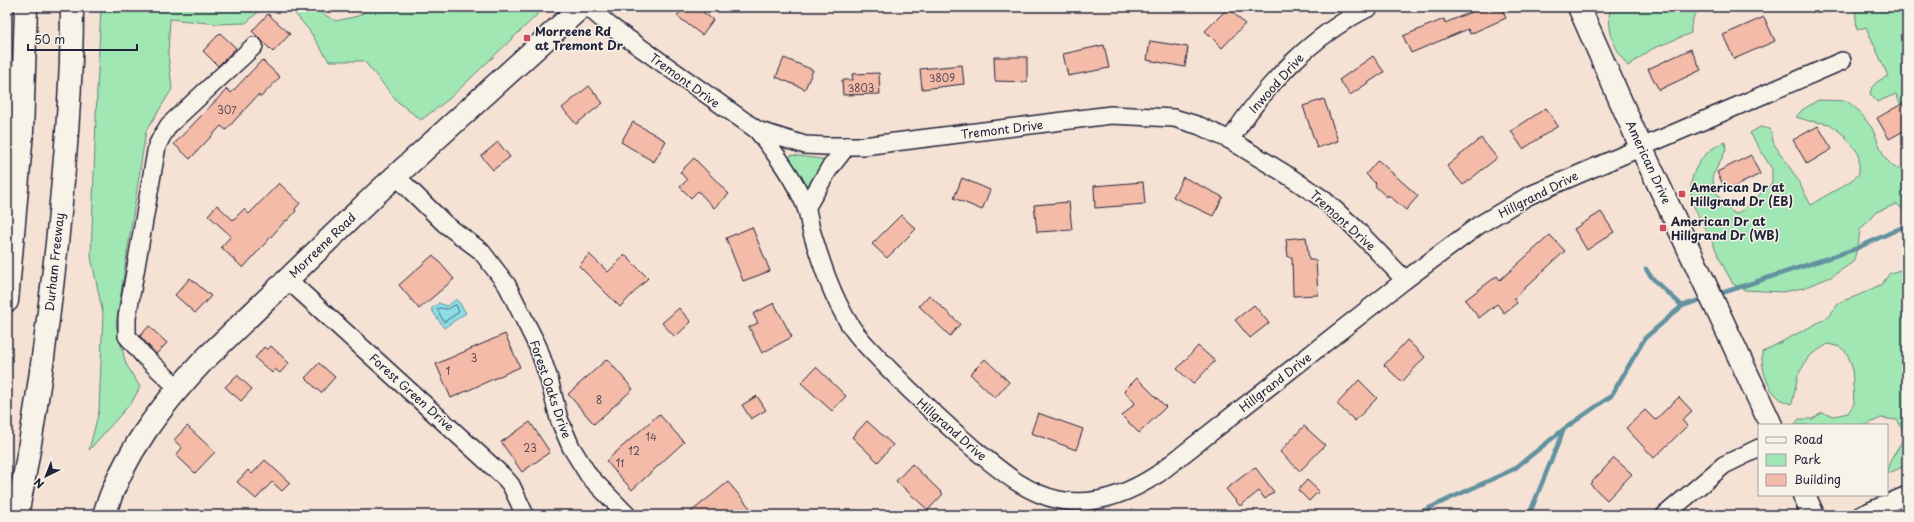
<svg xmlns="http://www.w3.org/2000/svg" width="1914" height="522" font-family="'Playpen Sans',sans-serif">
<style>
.green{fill:#a1e7b4;stroke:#628478}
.water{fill:#8cdde4;stroke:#6292a0}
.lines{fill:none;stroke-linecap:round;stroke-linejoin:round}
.shore{stroke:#4c6d7f;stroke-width:1}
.stream{stroke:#6292a0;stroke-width:4.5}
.building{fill:#f3bba8;stroke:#22223b}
.minor-casing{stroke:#22223b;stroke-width:20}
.tertiary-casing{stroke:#22223b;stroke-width:25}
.motorway-casing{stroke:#22223b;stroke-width:25}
.minor{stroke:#f7f3e8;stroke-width:17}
.tertiary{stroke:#f7f3e8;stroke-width:22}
.motorway{stroke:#f7f3e8;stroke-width:22}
.poi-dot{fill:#d1495b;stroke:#f7f3e8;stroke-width:1.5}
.labels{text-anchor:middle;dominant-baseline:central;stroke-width:3;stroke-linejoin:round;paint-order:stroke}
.number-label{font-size:10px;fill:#564856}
.poi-label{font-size:12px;font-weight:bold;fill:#22223b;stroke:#f7f3e8;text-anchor:start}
.street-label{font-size:12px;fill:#22223b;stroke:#f7f3e8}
</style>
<rect width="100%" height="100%" fill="#f6e2d5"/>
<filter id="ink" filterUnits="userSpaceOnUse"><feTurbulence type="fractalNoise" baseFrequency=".025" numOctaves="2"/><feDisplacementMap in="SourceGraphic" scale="8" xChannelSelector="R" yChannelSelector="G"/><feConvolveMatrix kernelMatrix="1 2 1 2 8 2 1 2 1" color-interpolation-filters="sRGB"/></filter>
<g filter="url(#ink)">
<!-- green -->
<g class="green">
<path d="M101,7H264L246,23L217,24L170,19L168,53L172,89L146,131L116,325L126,364L140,387L132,402L89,450L99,411L103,314L91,257L97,90Z"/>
<path d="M269,7H310L336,21L358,16L371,7H539L540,12L449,99L421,120L398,102L364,61H329L309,30L290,8Z"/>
<path d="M1610,7H1713C1698,10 1690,16 1691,33L1652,49L1628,66C1614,49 1607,30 1610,7Z"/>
<path d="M1855,7H1907V120L1896,94L1877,102L1870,94C1872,83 1878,81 1888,76L1866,27L1857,30Z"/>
<path d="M1818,100L1847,101L1859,111L1872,128L1885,158L1895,168H1907V214L1897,204L1876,212L1860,230L1858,246L1853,262L1831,277L1803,288L1783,292L1745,290L1733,284C1724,268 1717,253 1710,237C1705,227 1699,219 1695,209C1683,182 1698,152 1725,142L1726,150L1712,177C1715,192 1722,207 1736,214L1744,209L1772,183V169L1750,133L1760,127L1770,129L1774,144L1796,177L1811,205C1826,194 1845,187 1859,174V154L1845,136L1830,124L1809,121L1796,117L1802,110Z"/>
<path d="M791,155L821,159L824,163L809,187H805L790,161L789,157Z"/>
<path d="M1907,268V465L1887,474C1887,453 1914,443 1897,420L1881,418L1866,425H1794L1799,419H1812L1822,413L1834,416L1848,413L1854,404L1852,367L1847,353L1840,347L1828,344L1809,356L1798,375L1792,404C1770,400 1761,372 1762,352L1827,318L1840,302L1859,295L1882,284L1890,273Z"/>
</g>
<!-- water -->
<path class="water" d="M457,299L466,313L444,328L431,309L439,303L447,306Z"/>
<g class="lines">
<!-- shore -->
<path class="shore" d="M456,305L459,312L444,322L437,309L440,308L447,309Z"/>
<!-- stream -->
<g class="stream">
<path d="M1646,269C1653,283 1671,294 1682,306"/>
<path d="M1716,295L1855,249L1907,225"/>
<path d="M1414,515L1514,469L1564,429L1611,396L1645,338L1682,306L1705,298"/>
<path d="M1529,515L1564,429"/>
</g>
</g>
<!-- building -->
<g class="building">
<path d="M684,7H707L703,12L713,20L702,35L677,16Z"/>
<path d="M1483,7H1501L1506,18L1470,34L1468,29L1411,53L1403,36L1444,19L1445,23Z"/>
<path d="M1228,8L1245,24L1222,48L1205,31Z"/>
<path d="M268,14L290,34L273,52L252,31Z"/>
<path d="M1764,17L1775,41L1734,59L1723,35Z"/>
<path d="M220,33L236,48L218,66L203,51Z"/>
<path d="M1150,41L1188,47L1185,67L1147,60Z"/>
<path d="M1104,45L1109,68L1068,76L1063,54Z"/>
<path d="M1691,49L1701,70L1659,90L1648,69Z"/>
<path d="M1373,56L1384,72L1350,95L1339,80Z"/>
<path d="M994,57H1027V82L995,81Z"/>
<path d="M784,58L813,70L805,89L776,77Z"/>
<path d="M262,60L280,77L261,97L258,95L226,130L221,126L190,159L174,144L227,89L231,93Z"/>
<path d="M962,65L964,84L922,89L920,69Z"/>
<path d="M879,73L880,94L843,95L842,80H853L852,74Z"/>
<path d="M589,86L603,103L576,124L562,108Z"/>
<path d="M1324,99L1338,141L1317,148L1303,106Z"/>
<path d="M1907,101V129L1889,139L1877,118Z"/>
<path d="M1546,108L1558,126L1523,149L1511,131Z"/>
<path d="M633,122L666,141L654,162L621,142Z"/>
<path d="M1818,126L1832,149L1807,164L1793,140Z"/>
<path d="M1481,138L1497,158L1463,185L1447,166Z"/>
<path d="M498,142L510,157L493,170L481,156Z"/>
<path d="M1751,155L1760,174L1726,191L1717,172Z"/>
<path d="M694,158L729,194L714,208L698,191L691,198L680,187L687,180L680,172Z"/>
<path d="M1378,160L1418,196L1406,210L1388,195L1387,197L1375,186L1376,184L1366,174Z"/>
<path d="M1183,177L1223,197L1213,216L1173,197Z"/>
<path d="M962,178L990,190L982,210L954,198Z"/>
<path d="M1143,182L1145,204L1095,208L1094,186Z"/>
<path d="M279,183L300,203L295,209L296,211L287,221L286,220L243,268L221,247L231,236L208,215L217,205L233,220L244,209L249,214Z"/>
<path d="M1069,202L1072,230L1037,232L1034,205Z"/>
<path d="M1601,212L1614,232L1587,250L1574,229Z"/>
<path d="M901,215L916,229L887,258L872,244Z"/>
<path d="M752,227L770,271L743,281L726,238Z"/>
<path d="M1550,235L1565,251L1514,298L1517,303L1504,313L1497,304L1479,318L1465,300L1497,276L1500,280Z"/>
<path d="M1306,237L1309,260H1316L1318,295L1293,296L1292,257H1288L1286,239Z"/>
<path d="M589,254L608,272L625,255L648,278L620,307L579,266Z"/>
<path d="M433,255L454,279L419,309L399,285Z"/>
<path d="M190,278L211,296L195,313L175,295Z"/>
<path d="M929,295L960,324L950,336L919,306Z"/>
<path d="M774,303L792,337L762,353L749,327L758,323L753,314Z"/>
<path d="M1254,305L1269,323L1250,338L1235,320Z"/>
<path d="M679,308L691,322L675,337L662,323Z"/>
<path d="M149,326L167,343L156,354L140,336Z"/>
<path d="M505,334L520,367L451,398L436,364Z"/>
<path d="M1407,340L1425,357L1402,382L1384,365Z"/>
<path d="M271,346L289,363L280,373L275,369L272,373L255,358L264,347L267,350Z"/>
<path d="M1198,346L1215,361L1193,384L1177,369Z"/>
<path d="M607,359L633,389L594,424L568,394Z"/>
<path d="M985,359L1009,382L995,398L970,374Z"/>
<path d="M319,363L335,377L321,393L305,378Z"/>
<path d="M816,367L846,396L832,411L801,383Z"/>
<path d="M237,375L252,389L241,401L225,387Z"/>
<path d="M1137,378L1166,407L1139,433L1122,416L1135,403L1124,391Z"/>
<path d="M1359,380L1377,398L1355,421L1337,404Z"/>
<path d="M757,396L766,410L751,419L742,405Z"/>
<path d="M1679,397L1692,411L1682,420L1687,426L1654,458L1626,428L1645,410L1655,420Z"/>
<path d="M1038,413L1083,429L1076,450L1031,433Z"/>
<path d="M659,414L684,442L632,490L606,461Z"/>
<path d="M867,421L893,445L878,462L852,437Z"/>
<path d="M530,422L550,452L522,472L501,442Z"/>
<path d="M187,426L215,452L195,473L176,455L182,448L174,440Z"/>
<path d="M1304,426L1325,445L1300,471L1280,452Z"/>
<path d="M1614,458L1632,474L1607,500L1590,484Z"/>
<path d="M265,460L290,483L282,491L272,482L256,499L237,482L248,470L252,474Z"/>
<path d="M912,464L943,494L928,510L896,481Z"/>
<path d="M1255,467L1274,492L1265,499L1259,491L1240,506L1226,489Z"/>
<path d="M1307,480L1319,491L1309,501L1298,490Z"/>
<path d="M728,482L756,515H687Z"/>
</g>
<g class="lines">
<defs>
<g id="minor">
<path d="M588,7L610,26L757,130L805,145L825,146H863L1111,115L1174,118L1200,126L1230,140L1284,173L1323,199L1354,227L1405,280"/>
<path d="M757,130C776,154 794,178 806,207C809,215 809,224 812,233C822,265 832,296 850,325C860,341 875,354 888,368C916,397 944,423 974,449C1000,470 1025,493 1059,500C1095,507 1129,493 1158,474L1405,280L1479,225L1528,196L1842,61"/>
<path d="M1230,140C1264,86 1312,35 1370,7"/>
<path d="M396,176L445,224L481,251L507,285L538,347L549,379L559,419L571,447L589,476L627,515"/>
<path d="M806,208L829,169L847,146"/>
<path d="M287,279L504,477L511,485L525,515"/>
<path d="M178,388L143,355L127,336V318L157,146L162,136L169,125L254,46"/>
<path d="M1665,515L1724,465L1759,448"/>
<path d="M1861,515L1907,495"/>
</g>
<g id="tertiary">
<path d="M1579,7L1641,147L1771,425"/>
<path d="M1804,495L1813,515"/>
<path d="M104,515C123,454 161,406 204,360L377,193L581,7"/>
</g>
<g id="motorway">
<path d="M7,301L22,132L26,7"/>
<path d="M17,515C35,425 47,334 57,243C65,164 72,86 72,7"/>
</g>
</defs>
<!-- minor casing -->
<use href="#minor" class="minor-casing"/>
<!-- tertiary casing -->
<use href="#tertiary" class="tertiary-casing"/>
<!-- motorway casing -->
<use href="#motorway" class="motorway-casing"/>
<!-- minor -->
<use href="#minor" class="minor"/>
<!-- tertiary -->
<use href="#tertiary" class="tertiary"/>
<!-- motorway -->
<use href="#motorway" class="motorway"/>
</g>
</g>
<!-- markers -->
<g class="poi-dot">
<rect x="523" y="34" width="8" height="8" rx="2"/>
<rect x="1678" y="190" width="8" height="8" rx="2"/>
<rect x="1659" y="224" width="8" height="8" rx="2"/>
</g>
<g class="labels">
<!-- number labels -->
<g class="number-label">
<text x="942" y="77">3809</text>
<text x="861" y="87">3803</text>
<text x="227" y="109">307</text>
<text x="474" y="357">3</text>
<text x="448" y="370">1</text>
<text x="599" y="399">8</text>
<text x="651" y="436">14</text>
<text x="530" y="447">23</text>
<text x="634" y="450">12</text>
<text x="620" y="462">11</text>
</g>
<!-- poi labels -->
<g class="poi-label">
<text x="535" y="31">Morreene Rd<tspan x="535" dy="14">at Tremont Dr</tspan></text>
<text x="1690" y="187">American Dr at<tspan x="1690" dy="14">Hillgrand Dr (EB)</tspan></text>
<text x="1671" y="221">American Dr at<tspan x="1671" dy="14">Hillgrand Dr (WB)</tspan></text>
</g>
<!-- street labels -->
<g class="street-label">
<text transform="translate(685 80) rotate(36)">Tremont Drive</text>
<text transform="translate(1276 83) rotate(-48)">Inwood Drive</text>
<text transform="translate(1002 129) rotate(-7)">Tremont Drive</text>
<text transform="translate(1649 162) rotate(65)">American Drive</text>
<text transform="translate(1538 194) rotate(-27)">Hillgrand Drive</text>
<text transform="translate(1343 220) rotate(42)">Tremont Drive</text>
<text transform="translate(322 245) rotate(-44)">Morreene Road</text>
<text transform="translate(54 262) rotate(-84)">Durham Freeway</text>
<text transform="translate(1275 382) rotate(-38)">Hillgrand Drive</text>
<text transform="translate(551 389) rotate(71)">Forest Oaks Drive</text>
<text transform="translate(412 392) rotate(42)">Forest Green Drive</text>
<text transform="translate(952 429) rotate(41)">Hillgrand Drive</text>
</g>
</g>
<!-- margin -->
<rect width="1914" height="522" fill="none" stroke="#f7f3e8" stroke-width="24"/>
<rect x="12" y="12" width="1890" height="498" fill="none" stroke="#22223b" stroke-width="1.5" filter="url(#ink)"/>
<!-- legend -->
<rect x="1758" y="424" width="130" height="72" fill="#f7f3e8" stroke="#a29fa3"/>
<rect x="1766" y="437" width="20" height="6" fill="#f7f3e8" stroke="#a29fa3"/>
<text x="1794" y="444" font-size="12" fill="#22223b">Road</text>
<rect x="1766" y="454" width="20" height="12" fill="#a1e7b4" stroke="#a29fa3"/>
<text x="1794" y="464" font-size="12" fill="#22223b">Park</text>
<rect x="1766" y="474" width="20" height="12" fill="#f3bba8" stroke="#a29fa3"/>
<text x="1794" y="484" font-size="12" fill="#22223b">Building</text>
<!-- north arrow -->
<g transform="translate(46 476) rotate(223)" stroke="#f7f3e8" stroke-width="3" paint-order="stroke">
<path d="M0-3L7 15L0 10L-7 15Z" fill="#22223b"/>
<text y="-6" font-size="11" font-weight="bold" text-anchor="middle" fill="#22223b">N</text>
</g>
<!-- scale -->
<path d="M28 44v6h109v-6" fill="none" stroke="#22223b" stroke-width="2"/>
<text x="34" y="44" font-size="12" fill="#22223b" stroke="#f7f3e8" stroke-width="3" paint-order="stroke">50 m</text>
</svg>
